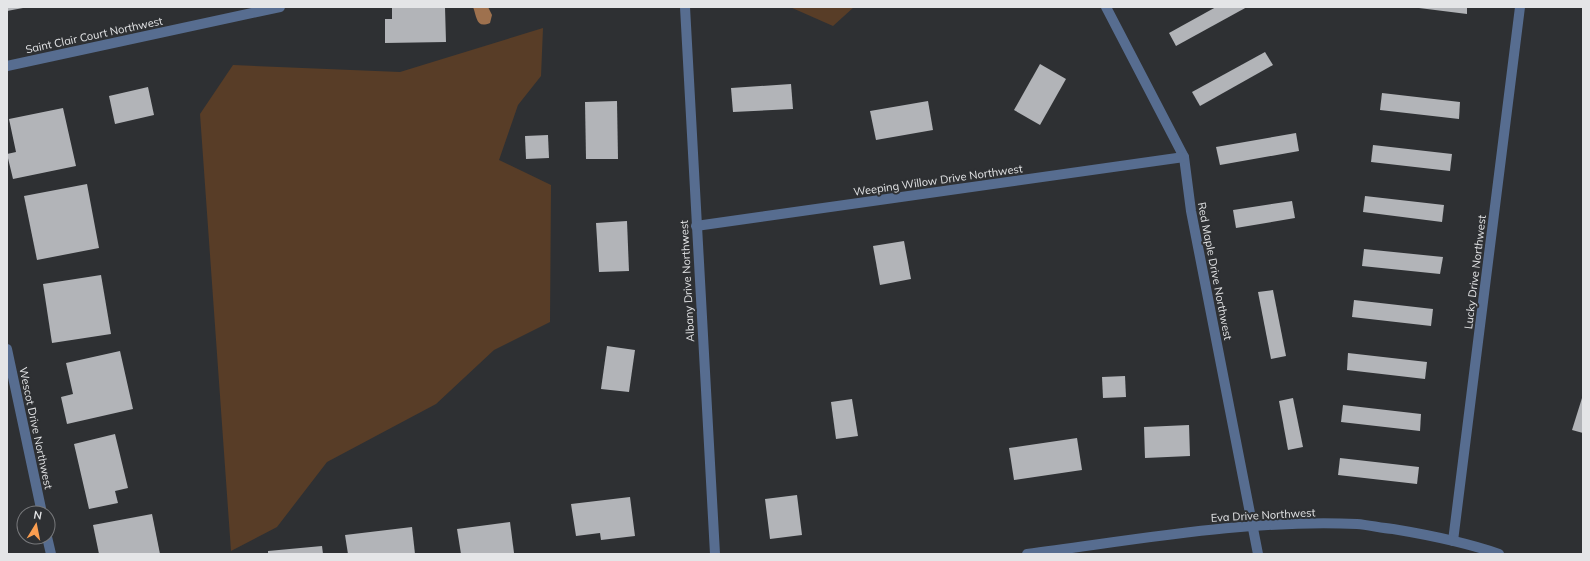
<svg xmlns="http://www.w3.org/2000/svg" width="1590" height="561" font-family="Mulish,sans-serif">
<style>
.green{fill:#583d27}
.water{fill:#9e714e}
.building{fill:#b2b4b8}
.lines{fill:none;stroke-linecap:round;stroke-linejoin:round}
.street{stroke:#576d90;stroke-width:10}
.labels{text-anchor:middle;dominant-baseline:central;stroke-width:4;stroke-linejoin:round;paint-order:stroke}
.street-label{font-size:11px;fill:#e4e5e7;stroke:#2e3033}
</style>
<rect width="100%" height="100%" fill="#2e3033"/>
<!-- green -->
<g class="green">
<path d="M790,7H854L833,26Z"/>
<path d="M543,28L541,76L518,105L499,160L551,185L550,322L494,350L436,404L327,462L277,527L231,551L200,114L233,65L400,72Z"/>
</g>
<!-- water -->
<path class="water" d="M473,7H488L492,15L490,23C476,29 477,17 473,7Z"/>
<!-- building -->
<g class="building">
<path d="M7,7H23V8L7,11Z"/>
<path d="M392,7H445L446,42L385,43V19H392Z"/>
<path d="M1216,7H1247L1176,46L1169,33Z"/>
<path d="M1411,7H1467V14Z"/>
<path d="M1265,52L1273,65L1200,106L1192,92Z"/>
<path d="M1040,64L1066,79L1040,125L1014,110Z"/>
<path d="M791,84L793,109L733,112L731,88Z"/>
<path d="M148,87L154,115L115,124L109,96Z"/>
<path d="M1382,93L1460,102L1459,119L1380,110Z"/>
<path d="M617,101L618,159H586L585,102Z"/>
<path d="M928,101L933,130L876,140L870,111Z"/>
<path d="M63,108L76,166L13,179L7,154L16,152L9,119Z"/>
<path d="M1296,133L1299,151L1220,165L1216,147Z"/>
<path d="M548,135L549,158L526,159L525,136Z"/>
<path d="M1373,145L1452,154L1450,171L1371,162Z"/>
<path d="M87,184L99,248L37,260L24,196Z"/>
<path d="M1365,196L1444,205L1442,222L1363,212Z"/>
<path d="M1292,201L1295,218L1236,228L1233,210Z"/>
<path d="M627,221L629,271L599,272L596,223Z"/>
<path d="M904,241L911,279L880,285L873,246Z"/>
<path d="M1364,249L1443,257L1440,274L1362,266Z"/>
<path d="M101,275L111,334L52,343L43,284Z"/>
<path d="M1273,290L1286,356L1271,359L1258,292Z"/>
<path d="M1354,300L1433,309L1431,326L1352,317Z"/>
<path d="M607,346L635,350L629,392L601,389Z"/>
<path d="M120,351L133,409L67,424L61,397L73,394L66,363Z"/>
<path d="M1348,353L1427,362L1425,379L1347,370Z"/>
<path d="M1125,376L1126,397L1103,398L1102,377Z"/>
<path d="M1293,398L1303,447L1288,450L1279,401Z"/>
<path d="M1582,398H1583V433L1572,430Z"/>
<path d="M852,399L858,436L836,439L831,402Z"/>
<path d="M1343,405L1421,414L1420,431L1341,422Z"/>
<path d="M1189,425L1190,456L1145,458L1144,427Z"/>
<path d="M115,434L128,488L115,491L118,503L89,509L74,444Z"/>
<path d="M1077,438L1082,470L1014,480L1009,448Z"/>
<path d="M1340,458L1419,467L1417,484L1338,475Z"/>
<path d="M797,495L802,535L770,539L765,499Z"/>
<path d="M630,497L635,536L601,540L600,533L576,536L571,504Z"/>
<path d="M152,514L160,554H99L93,525Z"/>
<path d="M510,522L514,553L461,554L457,529Z"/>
<path d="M412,527L415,554H348L345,535Z"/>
<path d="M322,546L323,554H268V551Z"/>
</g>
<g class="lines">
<!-- street -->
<g class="street">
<path d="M685,7L715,554"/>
<path d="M1106,7L1184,157L1191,211L1258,554"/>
<path d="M7,66L280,7"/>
<path d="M696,226L1184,157"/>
<path d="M7,349L42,513"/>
<path d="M47,537L51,554"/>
<path d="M1453,541L1520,7"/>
<path d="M1027,554C1136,540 1247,519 1357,524C1369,525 1381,528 1393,529C1429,535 1465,542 1499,554"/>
</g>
</g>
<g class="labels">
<!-- street labels -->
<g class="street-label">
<text transform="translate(94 35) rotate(-12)">Saint Clair Court Northwest</text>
<text transform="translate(938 180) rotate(-8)">Weeping Willow Drive Northwest</text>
<text transform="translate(1215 271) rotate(79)">Red Maple Drive Northwest</text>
<text transform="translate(1475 272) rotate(-83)">Lucky Drive Northwest</text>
<text transform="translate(687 281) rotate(-93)">Albany Drive Northwest</text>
<text transform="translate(36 428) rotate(78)">Wescot Drive Northwest</text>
<text transform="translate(1263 515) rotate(-3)">Eva Drive Northwest</text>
</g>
</g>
<!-- border -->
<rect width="1590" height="561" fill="none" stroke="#e4e5e7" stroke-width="16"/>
<!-- north arrow -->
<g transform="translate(36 525) rotate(10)"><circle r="19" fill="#2e3033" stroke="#77787b"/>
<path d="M0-3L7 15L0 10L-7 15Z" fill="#fb9e50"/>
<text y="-6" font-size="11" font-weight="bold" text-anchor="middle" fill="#e4e5e7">N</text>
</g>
</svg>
